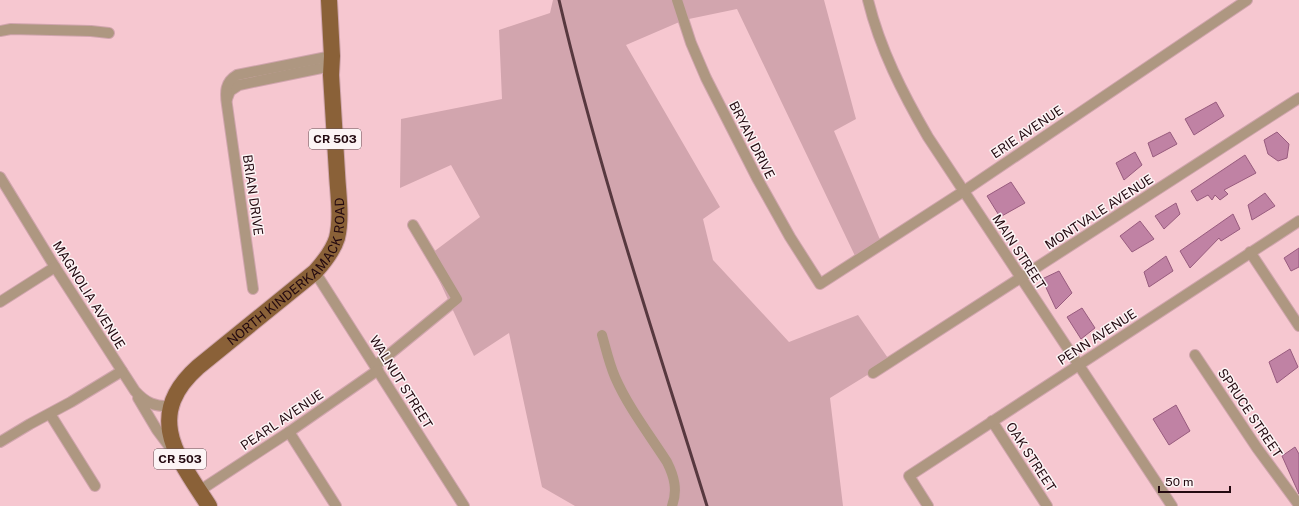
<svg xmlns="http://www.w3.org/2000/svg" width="1299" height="506" font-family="'Public Sans',sans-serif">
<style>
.green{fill:#d2a5ae}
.building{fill:#c082a4;stroke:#985b7e}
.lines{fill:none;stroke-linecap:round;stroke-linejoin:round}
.minor-casing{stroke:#d0a5ad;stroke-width:12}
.primary-casing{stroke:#d0a5ad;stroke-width:18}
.minor{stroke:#ae9781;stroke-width:10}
.primary{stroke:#8a6138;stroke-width:16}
.rail{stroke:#57383f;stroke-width:3}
.labels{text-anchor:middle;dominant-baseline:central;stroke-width:3;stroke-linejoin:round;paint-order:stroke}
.shield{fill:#fcf4f5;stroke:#645055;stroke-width:1}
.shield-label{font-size:12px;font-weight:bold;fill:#230910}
.street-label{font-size:13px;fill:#230910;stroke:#fcf4f5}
</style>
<rect width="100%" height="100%" fill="#f6c7d0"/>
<!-- green -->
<path class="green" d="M553,0H824L856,119L834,131L881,242L857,260L737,9L684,20L626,45L720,207L703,219L713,260L789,342L858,315L890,361L830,398L843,506H575L542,487L509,333L474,356L428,256L480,217L451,165L400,188L401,119L502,99L499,30L550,13Z"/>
<!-- building -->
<g class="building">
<path d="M1216,102L1224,116L1194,135L1185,119Z"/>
<path d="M1170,132L1177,144L1153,157L1148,143Z"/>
<path d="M1277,132L1289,144L1287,158L1278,161L1268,154L1264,140Z"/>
<path d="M1135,152L1142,165L1124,180L1116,163Z"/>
<path d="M1245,155L1256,173L1224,190L1228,194L1220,200L1215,195L1212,200L1208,195L1197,201L1191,191Z"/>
<path d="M1011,182L1025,203L1000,217L987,196Z"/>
<path d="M1265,193L1275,206L1252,220L1248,205Z"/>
<path d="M1176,203L1180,214L1164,229L1155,216Z"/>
<path d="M1233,214L1240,229L1221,241L1219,238L1190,268L1180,251Z"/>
<path d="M1140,221L1154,239L1132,252L1120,236Z"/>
<path d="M1299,248V267L1291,271L1284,258Z"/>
<path d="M1166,256L1173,271L1149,287L1144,272Z"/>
<path d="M1059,271L1072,293L1056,309L1042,279Z"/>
<path d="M1082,308L1095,328L1081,339L1067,317Z"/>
<path d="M1290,349L1298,367L1277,383L1269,362Z"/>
<path d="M1176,405L1190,431L1169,445L1153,419Z"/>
<path d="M1295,447L1299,454V494L1282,456Z"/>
</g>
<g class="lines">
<defs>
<g id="minor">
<path d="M677,0L691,43L706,78L757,178L790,237L820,284L964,191L1247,0"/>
<path d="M868,0C880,49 903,94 928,137L1172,506"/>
<path d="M0,31L11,29L91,31L109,33"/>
<path d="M227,99L230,91L239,85L331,66"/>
<path d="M0,177L55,267L135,391C146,403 155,407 171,406"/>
<path d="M1250,252L1299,326"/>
<path d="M315,272L464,506"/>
<path d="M253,289L227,105C225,92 225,82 237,75L332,56"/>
<path d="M0,302L55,267"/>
<path d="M602,335C606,349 609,363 615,377C628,407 649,434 667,462C674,476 678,490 672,506"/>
<path d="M1195,355L1257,448L1299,505"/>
<path d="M375,366L457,299L413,225"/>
<path d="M873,373L1299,98"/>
<path d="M138,398L157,430L172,450"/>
<path d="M50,414L95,486"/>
<path d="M992,421L1047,506"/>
<path d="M289,432L336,506"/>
<path d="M0,442L30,424L71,402L122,371"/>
<path d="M199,491L289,432L378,370"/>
<path d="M928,506L909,476L1299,221"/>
</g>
<g id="primary">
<path id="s1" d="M209,506C178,458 143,416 198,367L315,272C324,262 333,251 337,238C342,217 338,194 337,173C335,141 333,108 331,75L332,56L329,0"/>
</g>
</defs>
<!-- minor casing -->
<use href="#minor" class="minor-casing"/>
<!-- primary casing -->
<use href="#primary" class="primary-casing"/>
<!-- minor -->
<use href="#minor" class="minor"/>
<!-- primary -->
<use href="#primary" class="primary"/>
<!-- rail -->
<path class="rail" d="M559,0C599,171 655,338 707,506"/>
</g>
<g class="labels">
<!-- shield labels -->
<g class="shield">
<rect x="309" y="129" width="52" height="20" rx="3"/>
<rect x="154" y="449" width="52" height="20" rx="3"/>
</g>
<g class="shield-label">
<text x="335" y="139">CR 503</text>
<text x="180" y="459">CR 503</text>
</g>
<!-- street labels -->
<g class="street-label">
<text transform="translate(1027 132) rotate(-34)">ERIE AVENUE</text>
<text transform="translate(752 140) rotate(63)">BRYAN DRIVE</text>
<text transform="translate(253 195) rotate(82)">BRIAN DRIVE</text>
<text transform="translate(1099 212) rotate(-33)">MONTVALE AVENUE</text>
<text transform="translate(1019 252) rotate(57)">MAIN STREET</text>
<text stroke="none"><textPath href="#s1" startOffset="294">NORTH KINDERKAMACK ROAD</textPath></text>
<text transform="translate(89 295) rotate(58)">MAGNOLIA AVENUE</text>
<text transform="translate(1097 337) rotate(-33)">PENN AVENUE</text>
<text transform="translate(401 382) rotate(58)">WALNUT STREET</text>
<text transform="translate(1250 413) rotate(56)">SPRUCE STREET</text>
<text transform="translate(282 420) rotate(-34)">PEARL AVENUE</text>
<text transform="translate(1031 457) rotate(57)">OAK STREET</text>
</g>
</g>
<!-- scale -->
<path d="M1159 486v6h71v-6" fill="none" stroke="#230910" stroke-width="2"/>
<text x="1165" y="486" font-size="12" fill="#230910" stroke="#fcf4f5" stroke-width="3" paint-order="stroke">50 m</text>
</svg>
